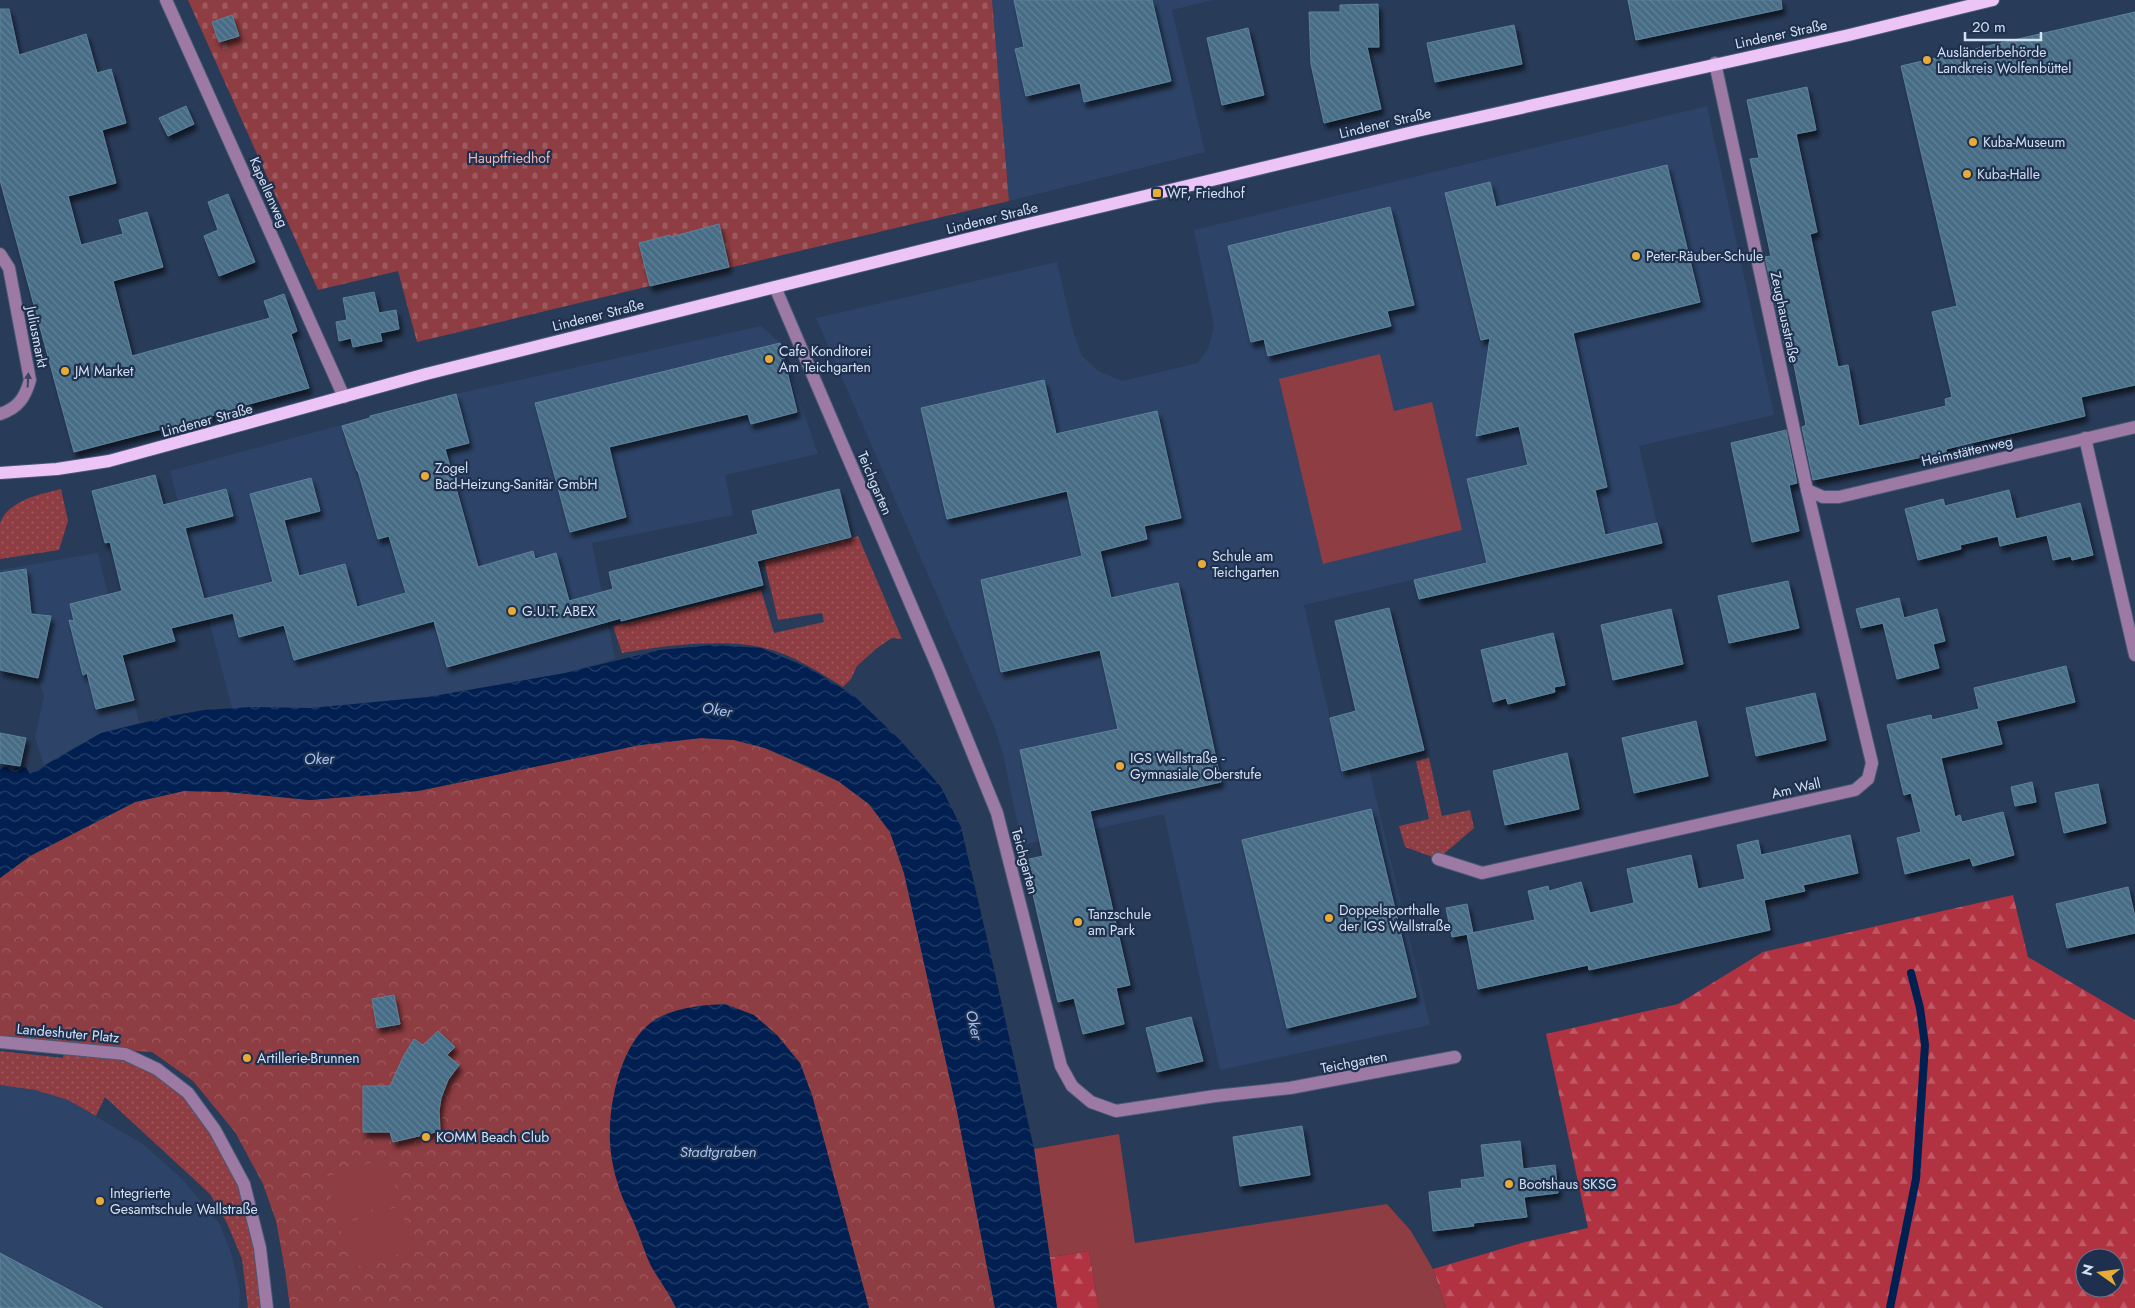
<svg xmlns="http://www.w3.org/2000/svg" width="2135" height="1308" font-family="Jost,sans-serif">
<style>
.built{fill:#2d4468}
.grass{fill:url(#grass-dots)}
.forest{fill:url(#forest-firs);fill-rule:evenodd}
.cemetery{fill:url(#cemetery-stones)}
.park{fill:url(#park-crowns)}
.garden{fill:#8e3d42}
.water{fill:url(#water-waves)}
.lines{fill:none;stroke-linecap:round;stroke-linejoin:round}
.stream{stroke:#011f50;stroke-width:8}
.building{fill:url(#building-back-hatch);stroke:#5d829c;filter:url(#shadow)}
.minor-casing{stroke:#475975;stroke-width:14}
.major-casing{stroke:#475975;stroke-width:14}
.minor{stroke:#9c7aa4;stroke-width:12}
.major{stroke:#edc4f8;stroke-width:12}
.oneway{fill:#3e4264}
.poi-dot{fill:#e8ab37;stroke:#1e304e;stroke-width:2}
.labels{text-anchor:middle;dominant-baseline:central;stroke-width:4.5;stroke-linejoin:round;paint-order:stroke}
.street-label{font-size:14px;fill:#d4e1f3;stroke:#1e304e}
.poi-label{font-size:14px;fill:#d4e1f3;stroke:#1e304e;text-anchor:start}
.park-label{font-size:14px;fill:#f4b3b2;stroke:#1e304e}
.water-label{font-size:15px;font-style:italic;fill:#a4c3f4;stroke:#1e304e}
</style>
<defs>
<pattern id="grass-dots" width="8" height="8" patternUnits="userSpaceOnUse" patternTransform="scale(1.25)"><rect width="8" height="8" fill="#8e3d42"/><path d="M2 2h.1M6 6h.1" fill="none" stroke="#9d595e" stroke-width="1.8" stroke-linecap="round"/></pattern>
<pattern id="forest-firs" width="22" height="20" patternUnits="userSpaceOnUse" patternTransform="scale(1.25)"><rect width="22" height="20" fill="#b13240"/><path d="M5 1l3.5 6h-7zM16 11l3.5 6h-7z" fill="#be5965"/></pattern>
<pattern id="cemetery-stones" width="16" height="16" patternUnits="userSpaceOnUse" patternTransform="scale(1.25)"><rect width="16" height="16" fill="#8e3d42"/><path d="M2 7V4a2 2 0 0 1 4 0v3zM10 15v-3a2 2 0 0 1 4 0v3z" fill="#9d595e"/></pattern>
<pattern id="park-crowns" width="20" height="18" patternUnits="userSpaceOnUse" patternTransform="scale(1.25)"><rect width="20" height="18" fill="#8e3d42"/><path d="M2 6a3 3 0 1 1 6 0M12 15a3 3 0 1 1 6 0" fill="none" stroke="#9d595e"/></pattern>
<pattern id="water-waves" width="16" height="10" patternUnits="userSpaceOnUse" patternTransform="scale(1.25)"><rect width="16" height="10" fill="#011f50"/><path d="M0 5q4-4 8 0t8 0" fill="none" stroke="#253f6a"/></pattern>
<pattern id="building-back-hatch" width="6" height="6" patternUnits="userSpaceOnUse" patternTransform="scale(1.25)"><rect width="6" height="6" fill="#476c85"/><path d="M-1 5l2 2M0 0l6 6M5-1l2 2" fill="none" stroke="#618197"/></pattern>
<filter id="shadow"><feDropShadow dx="3" dy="5.5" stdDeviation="2.5" flood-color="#0009"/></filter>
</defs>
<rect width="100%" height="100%" fill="#283b59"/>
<!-- built -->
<g class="built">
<path d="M992,0H1213L1172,10L1205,152L1009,201Z"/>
<path d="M1707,106L1774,415L1639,446L1657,523L1304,605L1342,771L1368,765L1430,1025L1220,1070L1164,814L1022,845L1003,754L994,726L816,318L1057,262L1073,331L1082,356L1098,371L1122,381L1198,363L1209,347L1214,326L1194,230Z"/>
<path d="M761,326L780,343L818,454L725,475L733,515L592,543L615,659L565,673L428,697L311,708H232L170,471L456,394Z"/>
<path d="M98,553L139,723L101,733L44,765L35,737L44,696L38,679L19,674L24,647L0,641V570Z"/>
<path d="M0,1085L35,1090L68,1100L143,1144L182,1179L219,1223L232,1255L240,1291L239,1308H0Z"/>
</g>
<!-- grass -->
<g class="grass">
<path d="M61,489L68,521L59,550L0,559C0,550 0,530 0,523C8,500 41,494 61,489Z"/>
<path d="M858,536L902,639L892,638L877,648L857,666L851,679L843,687C819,672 792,654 764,648C723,638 663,646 622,653L613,626L761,590L774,633L824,622L822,613L778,620L764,561Z"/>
<path d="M1429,758L1442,816L1470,810L1474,828L1438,859L1405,847L1399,826L1429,819L1416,761Z"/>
<path d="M64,1049L125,1054L188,1093L244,1184L267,1308H248L242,1259L227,1223L210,1194L105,1097L96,1116L68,1100L35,1090L0,1085V1051L63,1058Z"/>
</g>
<!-- forest -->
<g class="forest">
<path d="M2013,895L2028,957L2135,1020V1308H1446L1433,1269L1525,1242L1588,1228L1546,1034L1678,1004L1763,952ZM2085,1258H2115V1288H2085Z"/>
<path d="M1089,1251L1099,1308H1057L1050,1257Z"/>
</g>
<!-- cemetery -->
<path class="cemetery" d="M188,0H992L1009,201L699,275L686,263L679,279L417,342L398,271L318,290Z"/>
<!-- park -->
<path class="park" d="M701,738L734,740L765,748L838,781L869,804L890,832L904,873L957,1111L995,1308H290L285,1270L276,1221L263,1184L235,1132L193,1081L152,1052L0,1042V878L30,856L135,802L184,791L227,792L310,800L418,791L640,745Z"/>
<!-- garden -->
<g class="garden">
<path d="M1380,354L1394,411L1432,402L1462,530L1323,564L1279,379Z"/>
<path d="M1119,1134L1135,1243L1387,1204L1411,1231L1433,1269L1446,1308H1099L1089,1251L1050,1257L1034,1149Z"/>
<path d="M387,1158L400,1201L338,1220L325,1177Z"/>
<path d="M400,1206L414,1249L352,1268L339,1225Z"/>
</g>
<!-- water -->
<g class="water">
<path d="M712,645L761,648L809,668L853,695L900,740L941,787L961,827L994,969L1034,1149L1057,1308H995L957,1111L904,873L890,832L869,804L838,781L807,766L765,748L734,740L701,738L640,745L418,791L310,800L227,792L184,791L135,802L30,856L0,878V767L7,766L11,770L25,766L30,774L101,733L171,716L204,710L251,707L311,708L428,697L565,673L660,650Z"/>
<path d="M725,1004L754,1015L777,1035L800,1063L812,1095L869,1308H676C669,1293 659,1280 651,1266C645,1254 642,1242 637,1230C631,1214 621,1198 617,1181C612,1165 609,1145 610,1128C611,1092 625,1032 662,1016C681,1007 704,1005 725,1004Z"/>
</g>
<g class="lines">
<!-- stream -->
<path class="stream" d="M1890,1308L1916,1179L1925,1045L1920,1008L1911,973"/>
</g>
<!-- building -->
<g class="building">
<path d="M1014,0H1152L1171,81L1084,102L1080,83L1026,96L1015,49L1024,47Z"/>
<path d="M1628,0H1781L1782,9L1636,40Z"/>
<path d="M1378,4L1379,47H1367L1381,109L1324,123L1311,64L1309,12H1340V5Z"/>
<path d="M0,9H9L19,55L86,34L97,73L111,69L126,123L102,130L116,183L68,196L81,245L123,234L119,220L147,212L163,267L113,281L132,356L270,318L264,301L284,294L297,331L291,334L309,388L234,408V410L74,452L0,180Z"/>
<path d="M2135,12V385L2081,397L2085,416L1946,449V452L1813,480L1802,427L1806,425L1792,355L1787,357L1765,257L1771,256L1750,159L1759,158L1747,100L1807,87L1816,130L1796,134L1817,232L1810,234L1838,367L1848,365L1859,426L1946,406L1945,399L1952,397L1932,312L1957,306L1901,66Z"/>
<path d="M232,15L239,36L219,42L212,22Z"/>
<path d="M1514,25L1522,64L1435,82L1427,43Z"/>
<path d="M1248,28L1264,95L1222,105L1207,38Z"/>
<path d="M186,106L194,124L168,136L159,118Z"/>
<path d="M1667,165L1700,302L1573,333L1607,487L1595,490L1605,535L1657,523L1662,543L1419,599L1414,580L1487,563L1467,479L1528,465L1519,426L1476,436L1490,338L1481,340L1445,193L1490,182L1496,207Z"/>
<path d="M228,194L255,262L219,276L204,236L218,230L208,202Z"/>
<path d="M1390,207L1414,305L1387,311L1391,326L1268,356L1264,339L1251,342L1228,246Z"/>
<path d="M719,224L729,267L650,286L639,243L670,235L671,237Z"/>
<path d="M374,292L379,313L396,310L399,329L380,333L382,341L353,347L351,338L339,341L336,322L347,320L343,298Z"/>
<path d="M780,343L797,412L751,424L748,414L609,447L626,517L570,532L535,403Z"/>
<path d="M1044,380L1056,434L1157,411L1181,518L1144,526L1147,539L1100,551L1111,598L1178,583L1221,782L1090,811L1130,985L1116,988L1124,1024L1083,1034L1074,998L1058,1002L1025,860L1043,856L1020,750L1118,729L1100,650L1001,672L981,580L1082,556L1067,491L947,519L921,408Z"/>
<path d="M456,394L469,443L445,449L478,567L533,551L535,559L556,553L569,601L613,589L609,572L758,534L752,511L839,489L851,537L757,561L763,585L621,621V618L447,667L434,621L294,660L284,625L239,637L233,613L171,628L175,641L122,655L134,700L96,709L87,673L83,675L69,620L74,621L70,604L122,591L110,542L105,543L92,491L155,475L163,505L226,489L233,516L185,528L204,599L273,582L250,494L311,478L320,511L284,520L299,576L345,564L357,607L406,593L389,536L378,539L358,471H357L342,426L370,418V416Z"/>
<path d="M1786,430L1797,483L1789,485L1799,531L1752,542L1731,443Z"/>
<path d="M2009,490L2016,519L2080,503L2093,555L2072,560L2071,556L2053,560L2047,535L2000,546L1998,536L1960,545L1961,549L1918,560L1905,509L1943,499L1945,506Z"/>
<path d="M26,569L31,614L51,616L38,678L0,670V573Z"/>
<path d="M1788,581L1799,628L1729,643L1718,596Z"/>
<path d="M1899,598L1904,618L1937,609L1945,641L1933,644L1939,668L1897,679L1883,623L1861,628L1856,609Z"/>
<path d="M1389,608L1424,750L1342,771L1330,718L1356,711L1335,621Z"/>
<path d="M1671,609L1683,664L1613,680L1601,625Z"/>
<path d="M1553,633L1565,685L1554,687L1555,692L1508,704L1506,698L1493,702L1481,650Z"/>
<path d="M2066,666L2075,702L1996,721L2002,744L1941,758L1955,817L1960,815L1962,822L2003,812L2014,855L1973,866L1970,858L1905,874L1897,838L1921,832L1911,793L1904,795L1887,725L1931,715L1932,720L1979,709L1974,688Z"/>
<path d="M1815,693L1826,740L1756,756L1746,708Z"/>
<path d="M1696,721L1708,776L1634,793L1622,738Z"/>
<path d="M0,733L26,738L20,766L0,763Z"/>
<path d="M1567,753L1579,809L1505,825L1493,771Z"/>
<path d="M2032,782L2036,802L2015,806L2011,787Z"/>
<path d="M2098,784L2106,823L2064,833L2055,793Z"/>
<path d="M1371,809L1416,997L1287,1028L1242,840Z"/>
<path d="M1850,835L1858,873L1803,885L1805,891L1764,900L1770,930L1589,970L1588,965L1478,989L1467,934L1535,920L1528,891L1548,886L1549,891L1581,882L1590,913L1634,903L1627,869L1691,855L1698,889L1745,879L1737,845L1758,840L1761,855Z"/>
<path d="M2128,887L2135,917V933L2067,948L2056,904Z"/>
<path d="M1467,904L1473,933L1452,937L1446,908Z"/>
<path d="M394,995L400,1024L377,1028L372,999Z"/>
<path d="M1191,1017L1203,1061L1157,1072L1146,1028Z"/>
<path d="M438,1031L455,1047L447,1055L459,1065L448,1080L441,1098L439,1111L440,1131L393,1142L390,1132H363V1086H390L403,1057L414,1039L423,1045Z"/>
<path d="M1302,1126L1310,1175L1240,1186L1233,1137Z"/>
<path d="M1520,1141L1523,1169L1555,1165L1558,1193L1524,1197L1527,1217L1473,1223L1474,1226L1433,1231L1429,1192L1462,1188L1461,1180L1485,1177L1481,1145Z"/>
<path d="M0,1253L103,1308H0Z"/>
</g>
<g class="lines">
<defs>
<g id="minor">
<path d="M166,0L344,397"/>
<path d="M0,254L9,268L30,380C25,398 18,408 0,414"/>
<path d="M775,287L938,668L997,813L1061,1066L1072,1086L1091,1102L1116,1111L1215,1096L1290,1088L1455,1057"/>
<path d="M2085,438L2135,655"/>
<path d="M1807,490L1823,497H1839L2135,427"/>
<path d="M1438,859L1482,873L1855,790L1868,779L1872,763L1807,490L1715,63"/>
<path d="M0,1042L125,1054L157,1069L188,1093L215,1130L244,1184L260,1248L267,1308"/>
</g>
<path id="major" d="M0,473L57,469L109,461L426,374L1024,225L1417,131L1849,35L1993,0"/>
</defs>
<!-- minor casing -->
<use href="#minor" class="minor-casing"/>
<!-- major casing -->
<use href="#major" class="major-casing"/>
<!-- minor -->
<use href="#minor" class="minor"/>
<!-- major -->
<use href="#major" class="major"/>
</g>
<!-- one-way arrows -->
<defs><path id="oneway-solid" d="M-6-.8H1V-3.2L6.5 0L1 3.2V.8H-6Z" transform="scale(1.25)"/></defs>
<use class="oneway" href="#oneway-solid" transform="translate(28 380) rotate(-87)"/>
<!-- markers -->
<g class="poi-dot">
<circle cx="1927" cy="60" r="5"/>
<circle cx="1973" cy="142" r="5"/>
<circle cx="1967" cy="174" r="5"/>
<rect x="1152" y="188" width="10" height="10" rx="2.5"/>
<circle cx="1636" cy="256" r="5"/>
<circle cx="769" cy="359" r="5"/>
<circle cx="65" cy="371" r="5"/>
<circle cx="425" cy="476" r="5"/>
<circle cx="1202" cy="564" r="5"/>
<circle cx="512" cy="611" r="5"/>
<circle cx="1120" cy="766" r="5"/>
<circle cx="1329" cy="918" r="5"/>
<circle cx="1078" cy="922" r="5"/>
<circle cx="247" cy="1058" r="5"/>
<circle cx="426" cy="1137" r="5"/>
<circle cx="1509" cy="1184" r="5"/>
<circle cx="100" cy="1201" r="5"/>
</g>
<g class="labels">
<!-- street labels -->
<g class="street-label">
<text transform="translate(1781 34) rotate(-12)">Lindener Straße</text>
<text transform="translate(1385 123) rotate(-13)">Lindener Straße</text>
<text transform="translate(269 192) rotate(66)">Kapellenweg</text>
<text transform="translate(992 218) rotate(-14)">Lindener Straße</text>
<text transform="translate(598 315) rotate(-14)">Lindener Straße</text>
<text transform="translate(1785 317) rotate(78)">Zeughausstraße</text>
<text transform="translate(37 337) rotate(79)">Juliusmarkt</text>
<text transform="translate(207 420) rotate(-15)">Lindener Straße</text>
<text transform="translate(1967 451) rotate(-13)">Heimstättenweg</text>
<text transform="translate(875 483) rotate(67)">Teichgarten</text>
<text transform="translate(1796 788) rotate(-13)">Am Wall</text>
<text transform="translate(1025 861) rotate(75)">Teichgarten</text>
<text transform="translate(68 1033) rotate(5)">Landeshuter Platz</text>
<text transform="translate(1354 1062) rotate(-11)">Teichgarten</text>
</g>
<!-- poi labels -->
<g class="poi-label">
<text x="1937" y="52">Ausländerbehörde<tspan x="1937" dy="16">Landkreis Wolfenbüttel</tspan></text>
<text x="1983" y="142">Kuba-Museum</text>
<text x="1977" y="174">Kuba-Halle</text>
<text x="1167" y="193">WF, Friedhof</text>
<text x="1646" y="256">Peter-Räuber-Schule</text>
<text x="779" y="351">Cafe Konditorei<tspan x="779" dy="16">Am Teichgarten</tspan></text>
<text x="75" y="371">JM Market</text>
<text x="435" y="468">Zogel<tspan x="435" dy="16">Bad-Heizung-Sanitär GmbH</tspan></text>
<text x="1212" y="556">Schule am<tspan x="1212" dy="16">Teichgarten</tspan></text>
<text x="522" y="611">G.U.T. ABEX</text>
<text x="1130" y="758">IGS Wallstraße -<tspan x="1130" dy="16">Gymnasiale Oberstufe</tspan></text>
<text x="1339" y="910">Doppelsporthalle<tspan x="1339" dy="16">der IGS Wallstraße</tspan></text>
<text x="1088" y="914">Tanzschule<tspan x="1088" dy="16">am Park</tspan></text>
<text x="257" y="1058">Artillerie-Brunnen</text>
<text x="436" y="1137">KOMM Beach Club</text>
<text x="1519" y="1184">Bootshaus SKSG</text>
<text x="110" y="1193">Integrierte<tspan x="110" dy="16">Gesamtschule Wallstraße</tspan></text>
</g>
<!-- park labels -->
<g class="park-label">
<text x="509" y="158">Hauptfriedhof</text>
</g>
<!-- water labels -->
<g class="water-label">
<text transform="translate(717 710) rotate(9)">Oker</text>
<text transform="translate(319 759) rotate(-1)">Oker</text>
<text transform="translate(974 1025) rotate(77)">Oker</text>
<text x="718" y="1152">Stadtgraben</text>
</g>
</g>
<!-- north arrow -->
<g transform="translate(2100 1273) rotate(284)"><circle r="24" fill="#1e304e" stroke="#677790"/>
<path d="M0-4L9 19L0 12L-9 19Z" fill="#e8ab37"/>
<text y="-8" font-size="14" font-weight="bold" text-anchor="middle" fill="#d4e1f3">N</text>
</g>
<!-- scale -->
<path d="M1965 32v8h76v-8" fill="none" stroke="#d4e1f3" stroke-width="2.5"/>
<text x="1972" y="32" font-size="15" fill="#d4e1f3" stroke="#1e304e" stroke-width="4" paint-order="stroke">20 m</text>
</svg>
